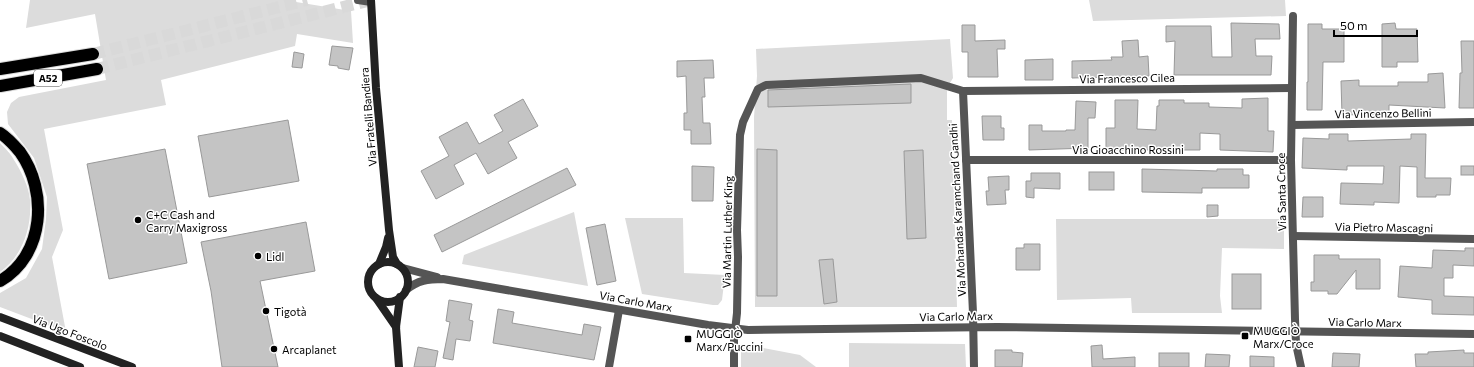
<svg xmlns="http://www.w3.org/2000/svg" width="1474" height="367" font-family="Commissioner,sans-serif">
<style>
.green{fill:#dcdcdc}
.building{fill:#c4c4c4;stroke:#999}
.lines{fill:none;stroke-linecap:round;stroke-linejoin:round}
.highway-tunnel{stroke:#d9d9d9;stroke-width:12;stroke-dasharray:12 6;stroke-linecap:butt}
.highway-casing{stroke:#dbdbdb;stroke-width:14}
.street{stroke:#555;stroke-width:8}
.secondary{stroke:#222;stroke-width:8}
.highway{stroke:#000;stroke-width:12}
.poi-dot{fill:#000;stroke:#fff;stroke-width:1.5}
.labels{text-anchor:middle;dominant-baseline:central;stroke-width:3;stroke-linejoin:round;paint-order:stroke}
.shield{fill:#fff;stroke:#4c4c4c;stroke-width:1}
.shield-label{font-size:10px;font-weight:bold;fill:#000}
.street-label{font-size:11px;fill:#000;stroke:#fff}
.poi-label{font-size:11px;fill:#000;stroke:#fff;text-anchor:start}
</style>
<rect width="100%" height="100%" fill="#fff"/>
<!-- green -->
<g class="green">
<path d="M30,0H284L351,11L353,43L297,34L295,46L161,80L166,105L44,129L63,230L52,257L66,332L0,307V293L26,278L42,249L46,219L47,197L34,158L8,124L7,112L11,103L19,97L106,80L95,14L26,28Z"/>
<path d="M1089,0H1285L1286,16L1093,21Z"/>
<path d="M950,39L953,78L947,88V120H952L957,307H755L754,117L757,76L756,49Z"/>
<path d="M0,143C5,148 11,154 14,160C21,171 29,187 30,200C32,227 23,256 0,272Z"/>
<path d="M574,212L588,286L462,264L464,255Z"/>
<path d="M625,218H683L684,273L725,275L722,300L718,305H713L642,294Z"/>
<path d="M1056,219H1284V249L1222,248L1220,296L1222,313H1132L1131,298L1057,300Z"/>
<path d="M849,343L965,344L966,367H849Z"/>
<path d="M748,345L800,355L816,367H741V350Z"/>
</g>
<!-- building -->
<g class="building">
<path d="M1231,23L1279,24L1280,39H1255L1256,56H1272L1271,75H1174L1175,41L1166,42V26H1211L1212,57H1232Z"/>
<path d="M1395,23L1396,29H1417L1418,62H1397V67H1382V24Z"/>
<path d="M1308,24H1322V29H1344V62H1323L1322,110H1307V82H1308Z"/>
<path d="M962,25H975V41L1005,40V49H997L998,77H968V52H962Z"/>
<path d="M1138,40L1139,57L1148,56L1149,76L1072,78V61L1112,60L1111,57H1123L1122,41Z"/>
<path d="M1461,41H1474V108H1459L1460,73H1462Z"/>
<path d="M332,46L353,48L349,70L338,68V66L329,65Z"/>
<path d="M294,52L304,54L302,68L292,67Z"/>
<path d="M1053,59V80H1025V60Z"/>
<path d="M713,60L714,78H704L705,97H702L703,123H710L711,144H691V130H684V113H687L686,76L677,77V61Z"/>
<path d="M1443,73L1445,108L1389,105V114L1342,115L1341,81L1359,80V86H1398V82H1428V74Z"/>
<path d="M911,84V103L768,107V90Z"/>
<path d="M1268,98V131H1274L1273,152L1220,150V134L1200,133V150H1106V128H1115V100H1138L1137,129L1156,130L1157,106H1159V100H1184V103H1209V107L1242,108V99Z"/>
<path d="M523,99L538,126L508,142L517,158L488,174L476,153L454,165L464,184L436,199L421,171L449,156L439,137L467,122L479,144L503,131L494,115Z"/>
<path d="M1076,101L1096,102L1095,118H1088V148L1029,150V125H1042V131H1066V130H1075Z"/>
<path d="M982,116H1001V128H1004V140H983Z"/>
<path d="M288,120L299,181L209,197L198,136Z"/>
<path d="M1329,134H1348V141L1411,139V134H1426L1425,178H1451L1450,195H1436V197H1417V167L1400,166L1399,203L1374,202V205L1340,204L1341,183L1383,184L1384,166H1347V170L1302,168L1303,138L1329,139Z"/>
<path d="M165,149L187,263L109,279L87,164Z"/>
<path d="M757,149L777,150V296H757Z"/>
<path d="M923,150L926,238L907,239L904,151Z"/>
<path d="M692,166L714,167L713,201H692Z"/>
<rect x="1461" y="166" width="13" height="9"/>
<path d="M567,168L576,185L442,252L434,235Z"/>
<path d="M1142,169L1217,171V169H1243V175H1249V188H1202V193L1142,192Z"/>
<rect x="1089" y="172" width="25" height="18"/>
<path d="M1031,173H1060V189L1034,188V198L1026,197V181H1031Z"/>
<path d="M1009,176V190H1005L1006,204L987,205L986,191H989L988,177Z"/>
<path d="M1303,197H1323V217H1302Z"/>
<path d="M1207,205H1218V216L1207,217Z"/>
<path d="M306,222L315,271L260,281L278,367H222L211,291L201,242Z"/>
<path d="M605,224L616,281L597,285L586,228Z"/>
<path d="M1024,244H1040V270H1016V248H1024Z"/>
<path d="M1465,248H1474V266L1453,265V278H1444V296L1474,297V315L1432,314V300L1398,297L1400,266L1432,268L1433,250L1465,251Z"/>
<path d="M1314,255H1339V259H1380V289H1356V270L1337,294H1328V291H1311V282H1314Z"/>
<path d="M833,259L837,302L824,304L819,260Z"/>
<rect x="1232" y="274" width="29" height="35"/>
<path d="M449,300L472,304L469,320L473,321L470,341L456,339L453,360L443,358L450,322L446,321Z"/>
<path d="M498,309L514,312L512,323L582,335L584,324L601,327L594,360L493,343Z"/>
<path d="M1102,345L1103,359L1135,357V367H1092L1091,346Z"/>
<path d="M418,347L438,351L435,367H414Z"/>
<path d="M995,350H1012V352L1023,353L1022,367H995Z"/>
<path d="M1464,350V353H1474V367H1416L1415,354H1428V352Z"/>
<rect x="1159" y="353" width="30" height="14"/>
<path d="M1333,353L1360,354L1359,367H1332Z"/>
<path d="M1206,354L1230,355L1229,367H1205Z"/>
<path d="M1250,356L1274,357V367H1250Z"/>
</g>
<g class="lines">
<!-- highway-tunnel -->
<g class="highway-tunnel">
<path d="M93,54L307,0"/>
<path d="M97,69L371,0"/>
</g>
<defs>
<g id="highway">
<path d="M0,69L93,54"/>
<path d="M0,86L97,69"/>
<path d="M0,133C8,138 14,145 20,152C48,191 45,255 0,281"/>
</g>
</defs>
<!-- highway casing -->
<use href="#highway" class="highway-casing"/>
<!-- street -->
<g class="street">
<path d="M358,0L371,2"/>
<path d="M1293,16L1291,160L1295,319L1296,344L1301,367"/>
<path d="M963,91L973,313L974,367"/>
<path d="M1292,125L1474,122"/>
<path d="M966,160H1291"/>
<path d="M1293,236L1474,239"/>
<path d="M403,268L437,277"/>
<path d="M406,290C418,280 428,279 443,279L708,325L748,330L997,327L1474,334"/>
<path d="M609,367L619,310"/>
<path d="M734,367V340L737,313L738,257L737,230L740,135L743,122L758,89L766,85L921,78L963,91L1291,88"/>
</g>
<!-- secondary -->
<g class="secondary">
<path d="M371,0L376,88L389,230L393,257L397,264"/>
<circle cx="388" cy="282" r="20"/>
<path d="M379,264L386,247L388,238"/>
<path d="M376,298L396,327"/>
<path d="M0,317L132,367"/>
<path d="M0,336L80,367"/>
<path d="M399,367L396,327L400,297"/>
</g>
<!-- highway -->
<use href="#highway" class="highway"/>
</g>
<!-- markers -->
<g class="poi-dot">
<circle cx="138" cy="220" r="4"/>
<circle cx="258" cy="256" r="4"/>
<circle cx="266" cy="311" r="4"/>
<rect x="1241" y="332" width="8" height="8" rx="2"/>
<rect x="684" y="335" width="8" height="8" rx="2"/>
<circle cx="274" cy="349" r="4"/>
</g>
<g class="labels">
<!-- shield labels -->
<rect class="shield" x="34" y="70" width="28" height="16" rx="3"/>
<g class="shield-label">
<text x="48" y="78">A52</text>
</g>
<!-- street labels -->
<g class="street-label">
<text transform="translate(1127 78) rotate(-1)">Via Francesco Cilea</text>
<text transform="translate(1383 113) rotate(-1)">Via Vincenzo Bellini</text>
<text transform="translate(368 117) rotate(-95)">Via Fratelli Bandiera</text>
<text x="1128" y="149">Via Gioacchino Rossini</text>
<text transform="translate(1281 192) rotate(-91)">Via Santa Croce</text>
<text transform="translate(957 210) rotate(-93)">Via Mohandas Karamchand Gandhi</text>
<text transform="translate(1384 227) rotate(1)">Via Pietro Mascagni</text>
<text transform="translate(727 232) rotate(-89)">Via Martin Luther King</text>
<text transform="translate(636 301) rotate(10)">Via Carlo Marx</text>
<text transform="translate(956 316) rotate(-1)">Via Carlo Marx</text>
<text transform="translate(1365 322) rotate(1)">Via Carlo Marx</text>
<text transform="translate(70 332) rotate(21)">Via Ugo Foscolo</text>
</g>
<!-- poi labels -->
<g class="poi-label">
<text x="146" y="214">C+C Cash and<tspan x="146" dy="13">Carry Maxigross</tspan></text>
<text x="266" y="256">Lidl</text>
<text x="274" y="311">Tigotà</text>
<text x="1253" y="330">MUGGIÒ<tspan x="1253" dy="13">Marx/Croce</tspan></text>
<text x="696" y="333">MUGGIÒ<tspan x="696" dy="13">Marx/Puccini</tspan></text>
<text x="282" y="349">Arcaplanet</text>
</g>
</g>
<!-- scale -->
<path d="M1334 30v6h83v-6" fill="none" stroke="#000000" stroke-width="2"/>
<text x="1340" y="30" font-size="12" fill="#000000" stroke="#ffffff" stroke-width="3" paint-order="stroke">50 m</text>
</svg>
